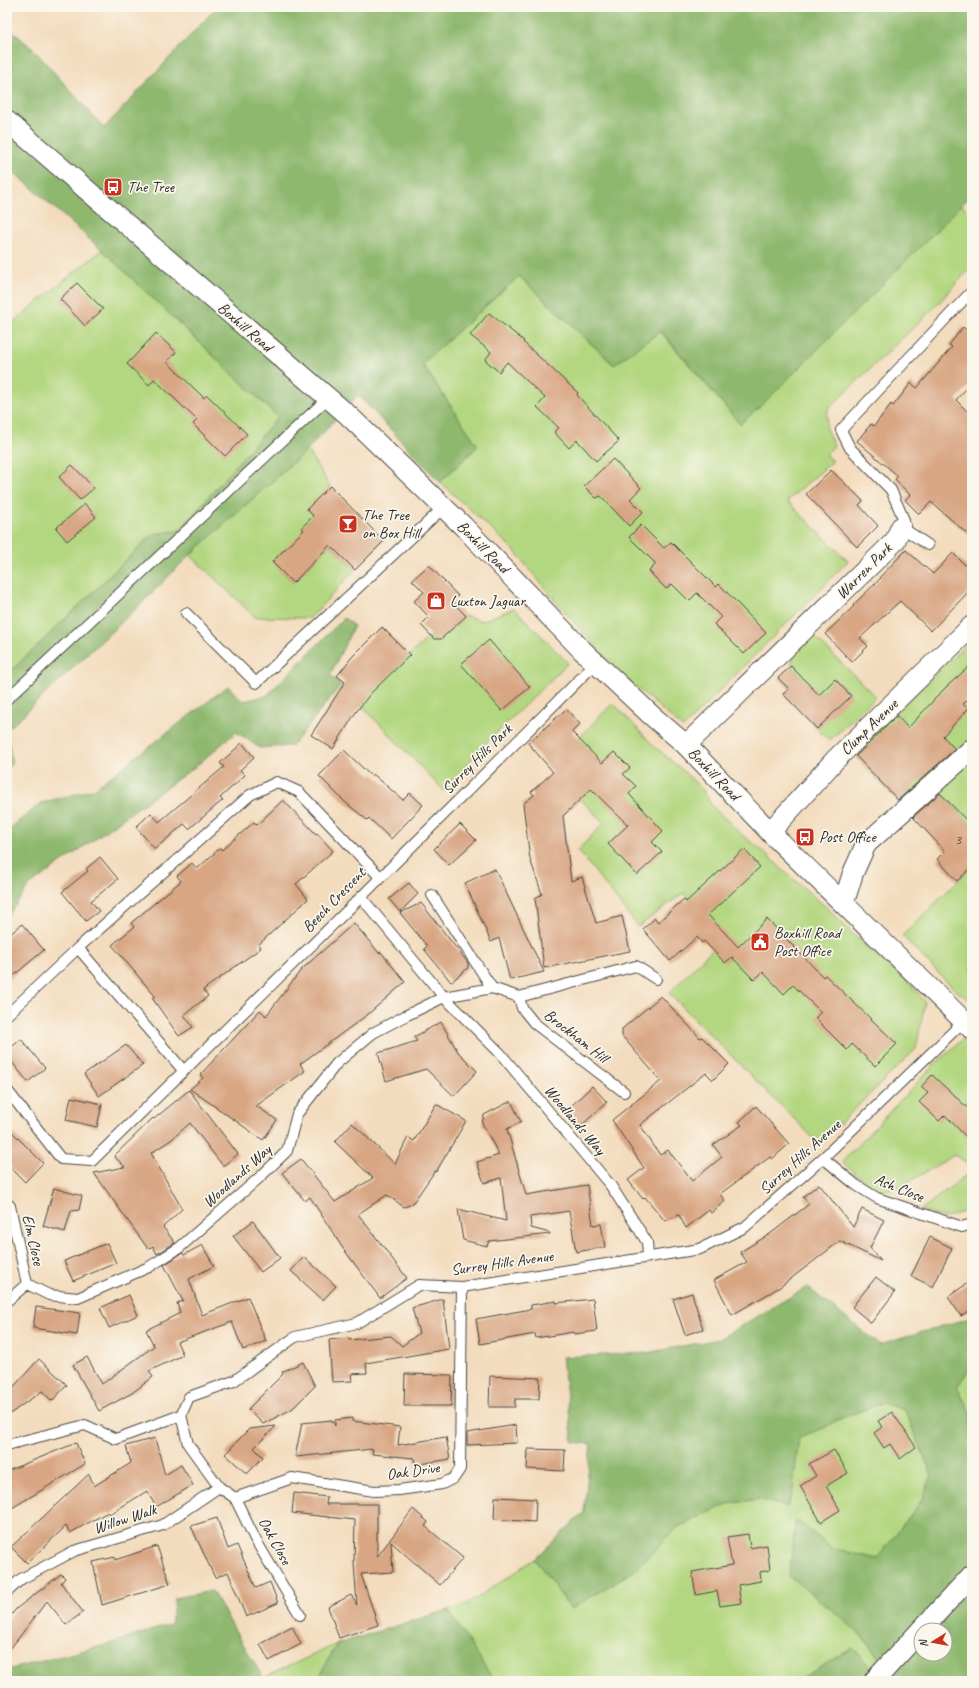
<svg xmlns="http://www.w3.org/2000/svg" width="979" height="1688" font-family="Caveat,sans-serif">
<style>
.green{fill:#b3d780;stroke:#6f8156}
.forest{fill:#8eb86e;stroke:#5c724c;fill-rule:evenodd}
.building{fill:#d8a683}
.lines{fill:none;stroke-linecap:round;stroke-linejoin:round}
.service-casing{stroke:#494641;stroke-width:12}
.minor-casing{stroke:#494641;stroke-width:22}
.service{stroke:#fff;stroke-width:10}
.minor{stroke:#fff;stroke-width:20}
.labels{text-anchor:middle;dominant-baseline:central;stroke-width:3.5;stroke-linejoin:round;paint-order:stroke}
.number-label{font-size:14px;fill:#564a41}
.poi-label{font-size:16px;fill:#2b2b2b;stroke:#fbf7ec;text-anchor:start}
.street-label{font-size:16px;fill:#2b2b2b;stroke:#fbf7ec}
</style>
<rect width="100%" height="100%" fill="#fbf7ec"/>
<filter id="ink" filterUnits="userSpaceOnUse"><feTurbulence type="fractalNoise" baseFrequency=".025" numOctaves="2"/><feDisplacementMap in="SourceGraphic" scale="8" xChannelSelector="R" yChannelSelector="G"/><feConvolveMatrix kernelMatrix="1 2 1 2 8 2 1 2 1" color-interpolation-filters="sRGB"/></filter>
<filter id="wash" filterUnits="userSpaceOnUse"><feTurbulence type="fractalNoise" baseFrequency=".012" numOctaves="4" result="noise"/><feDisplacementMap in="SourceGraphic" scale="16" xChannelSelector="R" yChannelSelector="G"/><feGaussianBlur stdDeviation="0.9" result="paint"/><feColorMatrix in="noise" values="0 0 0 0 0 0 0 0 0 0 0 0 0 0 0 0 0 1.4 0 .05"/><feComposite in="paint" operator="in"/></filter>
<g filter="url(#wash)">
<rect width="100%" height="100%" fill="#f3dcbd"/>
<!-- green -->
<g class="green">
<path d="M962,205L972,215V266L935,307L828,409L826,429L834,446L825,455L833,461L787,501L848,561L683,728L620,673L557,603L513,549L440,482L478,446L422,364L519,276L614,365L660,331L740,424L762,405Z"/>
<path d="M102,250L278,417L179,531L153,534L7,675V327Z"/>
<path d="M307,450L330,486L313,516L302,528L311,537L290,558L282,551L272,562L293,583L330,545L355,570L310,618L255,617L190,555Z"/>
<path d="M514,608L568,663L482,747L444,791L361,705L376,687L431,635L437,642L466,616L482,621Z"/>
<path d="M813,635L876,697L829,741L817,729L851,695L835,679L819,695L791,666L794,655Z"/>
<path d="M972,639V738L900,805L897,800L853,753Z"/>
<path d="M613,703L655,747L681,769L703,790L712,806L743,836L763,851L784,871L826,907L857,938L911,985L925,1002L916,1049L819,1144L669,993L724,937L683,893L638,927L578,850L604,823L549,767Z"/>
<path d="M972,759V826L936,788Z"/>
<path d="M972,867V1002L954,989L902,936Z"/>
<path d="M963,1039L972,1048V1209L944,1218L921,1210L970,1172L969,1164L954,1155L904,1185L877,1192L842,1162L932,1067Z"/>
<path d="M972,1366V1416L957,1387Z"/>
<path d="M882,1402L905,1410L932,1475L922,1500L877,1559L831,1548L796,1520L844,1620L863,1637L878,1657L873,1670L853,1648L797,1681H494L448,1610L468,1604L535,1559L571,1609L635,1570L678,1527L727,1504L759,1499L787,1507L792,1495L799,1437L824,1428L837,1420Z"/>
<path d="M337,1644L317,1681H257L263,1678Z"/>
</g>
<!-- forest -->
<g class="forest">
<path d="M217,7H972V195L762,405L740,424L661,331L614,365L519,276L422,364L478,446L440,482L358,395L307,450L190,555L143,602L7,730V675L153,534L179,531L278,417L102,250L7,166V26L34,50L104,128Z"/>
<path d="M344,618L354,626L330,675L341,685L292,746L260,748L236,732L196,766L29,886L7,917V831L41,803L94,789L228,686L243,701L266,696Z"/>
<path d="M7,730L12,763L7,769Z"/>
<path d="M807,1287L880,1345L972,1317V1366L957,1387L972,1416V1681H897L863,1637L844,1620L789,1576L796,1519L831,1548L877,1559L922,1500L932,1475L905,1410L882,1403L837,1420L824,1428L799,1437L792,1495L787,1507L759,1499L727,1504L678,1527L635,1570L571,1609L535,1559L584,1512L591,1444L573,1442L562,1357L647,1353L719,1339ZM921,1630H945V1654H921Z"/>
<path d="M212,1591L263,1678L257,1681H7V1670L109,1644L171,1624L175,1598Z"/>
<path d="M448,1610L494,1681H317L337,1644Z"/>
<path d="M853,1648L873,1670L861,1681H797Z"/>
</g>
<g id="blocks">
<!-- building -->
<g class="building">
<path d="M77,283L103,309L85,326L60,299Z"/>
<path d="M489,313L524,341L523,342L578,393L577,395L619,441L596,461L577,440L569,448L554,432L559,428L537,407L545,398L507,362L499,372L485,360L491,352L470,335Z"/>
<path d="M963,327L972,334V382L956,400L972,416V538L931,502L919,514L905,500L910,495L895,479L898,476L857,441L871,424L874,426L891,404L893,406L911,383L917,388L952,347L949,345Z"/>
<path d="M156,333L176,352L167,362L204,398L207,395L247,434L225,456L193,424L197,420L154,379L149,385L127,364Z"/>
<path d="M613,459L641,488L630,499L643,512L629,526L601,496L596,498L584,486Z"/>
<path d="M72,465L94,488L80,500L59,477Z"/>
<path d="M831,470L863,501L859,505L878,526L857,547L806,494Z"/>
<path d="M330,486L384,541L355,570L330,545L293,583L272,562L304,530L301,528L313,516L307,509Z"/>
<path d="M85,504L96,517L67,541L56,528Z"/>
<path d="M641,525L664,548L671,542L716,587L719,584L766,633L744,654L714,624L721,617L697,593L689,601L672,584L666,589L649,571L656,564L629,537Z"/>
<path d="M906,550L933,574L953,553L972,572V588L931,631L900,601L860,638L868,646L852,662L825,634L854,606L853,605L881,578L880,577Z"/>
<path d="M429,565L458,596L452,601L466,616L441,639H434L421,625L429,617L414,601L424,592L412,580Z"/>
<path d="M382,627L410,655L371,693L356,712L333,749L311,735L345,682L337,676L352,657Z"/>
<path d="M489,640L530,687L502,711L461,664Z"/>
<path d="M972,664V696L963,704L968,709L943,736L955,749L898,800L856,756L897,716L908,728L945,688Z"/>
<path d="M791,666L819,695L835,679L851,696L817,729L783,694L789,689L778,678Z"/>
<path d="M566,709L580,724L572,732L602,763L614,752L630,768L623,774L636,786L629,794L663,831L652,842L662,852L637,875L608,844L628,825L591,789L563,816L571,881L582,877L596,923L622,916L630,951L544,968L535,898L542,894L530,859L523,804L534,795L531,792L553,772L528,743Z"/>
<path d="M242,743L254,757L240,770L245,775L220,798L223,800L189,829L184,824L155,849L136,827L151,813L159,822L224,767L220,763Z"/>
<path d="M344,750L371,776L373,774L403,800L410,793L423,805L391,839L369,818L367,820L345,802L319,776Z"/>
<path d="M940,793L972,826V867L957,881L937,859L945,851L913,817Z"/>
<path d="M283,800L316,834L317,833L333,851L296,884L308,899L258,945L261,948L203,990L208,996L184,1015L193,1027L179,1036L152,998L155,996L112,945L134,927L131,923L181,881L177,876L192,863L197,869L220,848L222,850L254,822L257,825Z"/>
<path d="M460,824L476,840L449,865L434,849Z"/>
<path d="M744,849L760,867L708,915L738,947L767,919L823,977L825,975L897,1044L875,1066L852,1044L847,1050L815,1018L821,1012L793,985L784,994L763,972L754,980L732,957L725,963L704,941L702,943L697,937L670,961L643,929L655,918L658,922L684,899L686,902Z"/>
<path d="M100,857L118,879L91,901L99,911L86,921L62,892L88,871L86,869Z"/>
<path d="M495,869L512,905L544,972L510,980L499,938L491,942L465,883Z"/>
<path d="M409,883L418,894L400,912L389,899Z"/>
<path d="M421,903L468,963V968L451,982L424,949L427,946L400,913Z"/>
<path d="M354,923L379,953L381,952L405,982L367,1015L300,1064L305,1071L256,1106L277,1120L263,1140L190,1089L203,1078L200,1075L260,1010L266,1016L301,970Z"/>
<path d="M22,924L44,950L7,981V937Z"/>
<path d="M661,996L700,1038L702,1037L729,1064L713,1080L706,1073L640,1125L660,1155L668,1150L692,1181L722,1157L713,1145L742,1125L739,1122L756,1106L789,1144L772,1159L770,1157L720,1194L725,1201L711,1213L709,1210L686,1228L679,1215L665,1221L645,1197L643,1199L628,1180L644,1168L612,1120L661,1081L622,1036V1029Z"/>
<path d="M441,1022L458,1052L477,1071L454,1096L426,1069L386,1081L378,1053L417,1041L414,1037Z"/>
<path d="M21,1039L45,1068L28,1082L7,1056V1051Z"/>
<path d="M126,1045L143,1065L99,1096L84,1074Z"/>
<path d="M932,1075L972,1112V1143L945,1115L939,1121L919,1102L928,1093L921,1087Z"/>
<path d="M592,1086L607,1102L580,1127L566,1111Z"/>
<path d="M189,1090L238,1154L223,1166L190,1123L171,1140L151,1153L182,1209L163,1227L175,1243L157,1254L153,1246L148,1249L94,1173L125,1167L114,1156L153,1118L154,1119Z"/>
<path d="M71,1097L102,1104L97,1127L66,1120Z"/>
<path d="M511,1101L521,1122L507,1129L526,1195L587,1185L593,1225L601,1224L605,1247L576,1252L569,1211L530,1217L531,1228L550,1233V1234L489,1241L487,1246L463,1240L458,1209L506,1221L501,1178L484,1183L477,1162L499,1155L482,1123L484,1115Z"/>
<path d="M436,1104L466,1121L436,1172L435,1171L412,1204L404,1207L387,1195L358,1214L407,1278L380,1298L342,1247L310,1197L305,1201L282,1173L301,1159L335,1202L373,1178L335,1142L352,1123L395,1164L408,1137L414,1141Z"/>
<path d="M7,1127L43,1163L25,1182L7,1164Z"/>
<path d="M819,1184L853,1227L862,1209L884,1220L870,1248L881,1261L840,1241L780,1287L732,1315L714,1280L747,1262L740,1252L770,1234L809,1204L803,1197Z"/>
<path d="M54,1188L82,1196L79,1210L71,1211L65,1232L43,1226Z"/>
<path d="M253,1221L280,1258L261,1272L233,1236Z"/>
<path d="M930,1237L952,1248L933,1287L911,1276Z"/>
<path d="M107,1243L116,1263L73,1281L64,1261Z"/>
<path d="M202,1245L214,1266L189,1279L202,1315L248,1297L266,1341L243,1350L232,1322L177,1342L183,1355L149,1371L153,1377L132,1393L99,1411L73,1365L87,1357L102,1384L154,1346L146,1330L180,1313L177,1303L183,1301L164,1265L182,1253L184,1255Z"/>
<path d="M304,1257L336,1286L323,1300L291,1271Z"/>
<path d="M876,1277L895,1292L871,1323L852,1307Z"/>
<path d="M972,1280V1309L961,1316L948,1297Z"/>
<path d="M692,1293L703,1329L685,1335L673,1299Z"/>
<path d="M129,1295L138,1315L109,1328L100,1308Z"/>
<path d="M443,1299L449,1349L366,1363L367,1373L351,1374L352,1381L332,1382L329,1340L349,1338V1340L391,1336L402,1346L419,1333L412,1308Z"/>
<path d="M593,1299L597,1331L574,1334V1332L536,1338L535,1334L480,1344L476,1319L531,1309V1305L556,1301V1303Z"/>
<path d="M36,1307L80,1313L77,1335L33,1328Z"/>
<path d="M39,1359L67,1385L52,1401L42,1391L7,1416V1394Z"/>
<path d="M303,1362L315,1386L292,1409L263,1424L248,1409L283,1374L282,1372Z"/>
<path d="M405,1374L452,1375L451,1406H404Z"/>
<path d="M490,1376L540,1378L539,1399H515V1407H489Z"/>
<path d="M892,1412L916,1447L900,1459L890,1444L884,1448L874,1433L882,1427L878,1421Z"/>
<path d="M352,1418V1421L400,1427L398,1445L446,1437L450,1459L415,1465L414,1458L372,1454L373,1449L295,1457L302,1423L332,1420L335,1426V1420Z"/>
<path d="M516,1425L517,1443L467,1445V1433Z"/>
<path d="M276,1426L254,1448L263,1457L247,1474L225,1454L249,1429Z"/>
<path d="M155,1438L165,1475L181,1465L193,1485L156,1507L147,1491L110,1514L108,1512L70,1533L66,1526L27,1563L11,1547L89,1474L94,1486L131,1463L126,1446Z"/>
<path d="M76,1443L85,1464L7,1511V1471Z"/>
<path d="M528,1449L565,1450L564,1471L527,1469Z"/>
<path d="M834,1450L848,1473L826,1486L840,1510L821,1522L800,1486L816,1476L809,1464Z"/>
<path d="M294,1493L327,1497L326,1504H377V1557L413,1509L428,1522L425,1526L463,1558L440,1585L391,1542L393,1572L361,1574L378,1625L339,1638L328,1607L351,1595L357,1605L354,1563L355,1520L292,1513Z"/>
<path d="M495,1497L536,1499L535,1522L494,1519Z"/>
<path d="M217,1518L228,1549L237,1545L256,1588L270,1582L278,1603L246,1617L228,1572L215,1578L191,1526Z"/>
<path d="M748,1534L750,1548L767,1545L770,1570L760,1572L761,1581L738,1585L741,1603L720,1606L717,1591L696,1595L692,1572L732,1565L727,1537Z"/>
<path d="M157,1546L170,1584L102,1605L93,1562L115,1557V1560Z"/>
<path d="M61,1574L65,1578L61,1583L83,1612L66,1625L47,1601L7,1653V1620L16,1609Z"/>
<path d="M292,1626L301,1644L269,1661L260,1644Z"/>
</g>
</g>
</g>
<g filter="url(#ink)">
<use href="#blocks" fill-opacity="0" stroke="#494641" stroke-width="1"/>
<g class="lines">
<defs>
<g id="service">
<path d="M928,545L901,527L904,520L891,490L850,448L841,430L972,291"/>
<path d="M186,613L256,683L443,508"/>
<path d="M7,699L328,398"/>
<path d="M432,895L492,988"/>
<path d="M361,897L444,997L500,1053L611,1186L647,1242L648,1256"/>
<path d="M78,948L183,1070"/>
<path d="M519,997L522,1008L534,1023L624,1092"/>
<path d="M7,1015L78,948L250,795L277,782L299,792L380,877"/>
<path d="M7,1090L61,1159L92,1161L361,897L596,663"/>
<path d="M823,1158L856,1185L877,1198L962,1227L972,1224"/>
<path d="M7,1203L10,1206L27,1284"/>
<path d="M7,1301L27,1284L49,1295L78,1298L149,1267L179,1248L259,1178L287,1151L297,1114L337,1063L373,1033L405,1016L444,997L492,988L519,997L636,966L656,979"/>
<path d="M7,1445L85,1425L116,1439L181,1415L189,1397L234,1381L295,1337L357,1323L419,1285L462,1287L700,1249L745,1227L823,1158L964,1021"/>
<path d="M219,1487L235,1498L255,1539L300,1615"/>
<path d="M235,1498L292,1478L374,1491L399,1490L442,1484L454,1478L460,1469L462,1287"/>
<path d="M7,1592L21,1579L74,1551L163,1525L219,1487L188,1444L181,1415"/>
</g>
<g id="minor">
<path d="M7,121L348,415L463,526L582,650L651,715L686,745L770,832L972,1029"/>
<path d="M686,745L895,541L901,527"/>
<path d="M770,832L835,760L972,626"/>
<path d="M844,902L853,873L866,844L972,749"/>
<path d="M921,1630L972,1575"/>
<path d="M874,1681L921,1630"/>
</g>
</defs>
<!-- service casing -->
<use href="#service" class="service-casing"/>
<!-- minor casing -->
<use href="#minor" class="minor-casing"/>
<!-- service -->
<use href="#service" class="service"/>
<!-- minor -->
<use href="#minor" class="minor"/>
</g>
</g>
<!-- icons -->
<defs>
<symbol id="bus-square" viewBox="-11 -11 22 22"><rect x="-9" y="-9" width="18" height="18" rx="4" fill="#c8321e" stroke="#fbf7ec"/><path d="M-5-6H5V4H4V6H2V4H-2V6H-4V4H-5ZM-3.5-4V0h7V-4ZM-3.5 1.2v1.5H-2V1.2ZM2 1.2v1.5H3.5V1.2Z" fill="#fff"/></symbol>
<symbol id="bar-square" viewBox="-11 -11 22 22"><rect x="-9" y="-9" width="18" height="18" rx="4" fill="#c8321e" stroke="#fbf7ec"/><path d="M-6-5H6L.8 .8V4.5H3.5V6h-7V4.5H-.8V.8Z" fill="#fff"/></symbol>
<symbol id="shop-square" viewBox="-11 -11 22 22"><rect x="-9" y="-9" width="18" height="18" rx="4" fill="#c8321e" stroke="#fbf7ec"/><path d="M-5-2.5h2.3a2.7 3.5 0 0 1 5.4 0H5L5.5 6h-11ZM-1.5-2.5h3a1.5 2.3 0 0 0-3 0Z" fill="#fff"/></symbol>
<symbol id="civic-square" viewBox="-11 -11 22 22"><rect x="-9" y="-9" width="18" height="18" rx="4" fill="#c8321e" stroke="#fbf7ec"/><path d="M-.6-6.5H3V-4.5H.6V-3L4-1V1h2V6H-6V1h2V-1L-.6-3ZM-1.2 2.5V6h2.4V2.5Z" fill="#fff"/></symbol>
</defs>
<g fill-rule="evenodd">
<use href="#bus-square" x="102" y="176" width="22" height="22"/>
<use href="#bar-square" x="337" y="513" width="22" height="22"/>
<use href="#shop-square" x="425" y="590" width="22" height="22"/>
<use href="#bus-square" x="794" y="826" width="22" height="22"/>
<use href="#civic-square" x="749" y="931" width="22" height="22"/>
</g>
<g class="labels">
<!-- number labels -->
<g class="number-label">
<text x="958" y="839">3</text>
</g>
<!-- poi labels -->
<g class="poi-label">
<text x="127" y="187">The Tree</text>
<text x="362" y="515">The Tree<tspan x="362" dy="18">on Box Hill</tspan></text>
<text x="450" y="601">Luxton Jaguar</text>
<text x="819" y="837">Post Office</text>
<text x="774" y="933">Boxhill Road<tspan x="774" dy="18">Post Office</tspan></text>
</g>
<!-- street labels -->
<g class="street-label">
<text transform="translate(245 327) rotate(41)">Boxhill Road</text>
<text transform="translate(483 547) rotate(45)">Boxhill Road</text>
<text transform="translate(864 571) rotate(-45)">Warren Park</text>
<text transform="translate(869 727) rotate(-44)">Clump Avenue</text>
<text transform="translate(477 759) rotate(-45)">Surrey Hills Park</text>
<text transform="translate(714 774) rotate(46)">Boxhill Road</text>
<text transform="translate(334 900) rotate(-46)">Beech Crescent</text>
<text transform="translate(576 1036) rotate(38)">Brockham Hill</text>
<text transform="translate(575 1120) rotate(50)">Woodlands Way</text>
<text transform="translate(800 1157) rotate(-42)">Surrey Hills Avenue</text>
<text transform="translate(237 1176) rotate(-42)">Woodlands Way</text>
<text transform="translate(899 1188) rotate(22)">Ash Close</text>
<text transform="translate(33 1240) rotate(77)">Elm Close</text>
<text transform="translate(502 1263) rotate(-8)">Surrey Hills Avenue</text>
<text transform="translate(413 1471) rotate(-8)">Oak Drive</text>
<text transform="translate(125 1519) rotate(-18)">Willow Walk</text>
<text transform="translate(275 1541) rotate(61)">Oak Close</text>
</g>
</g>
<!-- margin -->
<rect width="979" height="1688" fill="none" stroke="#fbf7ec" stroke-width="24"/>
<!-- north arrow -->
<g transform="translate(933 1642) rotate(259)"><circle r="19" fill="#fbf7ec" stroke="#a8a59f"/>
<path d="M0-3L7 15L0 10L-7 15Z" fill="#c8321e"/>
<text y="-6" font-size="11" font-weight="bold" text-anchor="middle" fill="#2b2b2b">N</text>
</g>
</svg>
